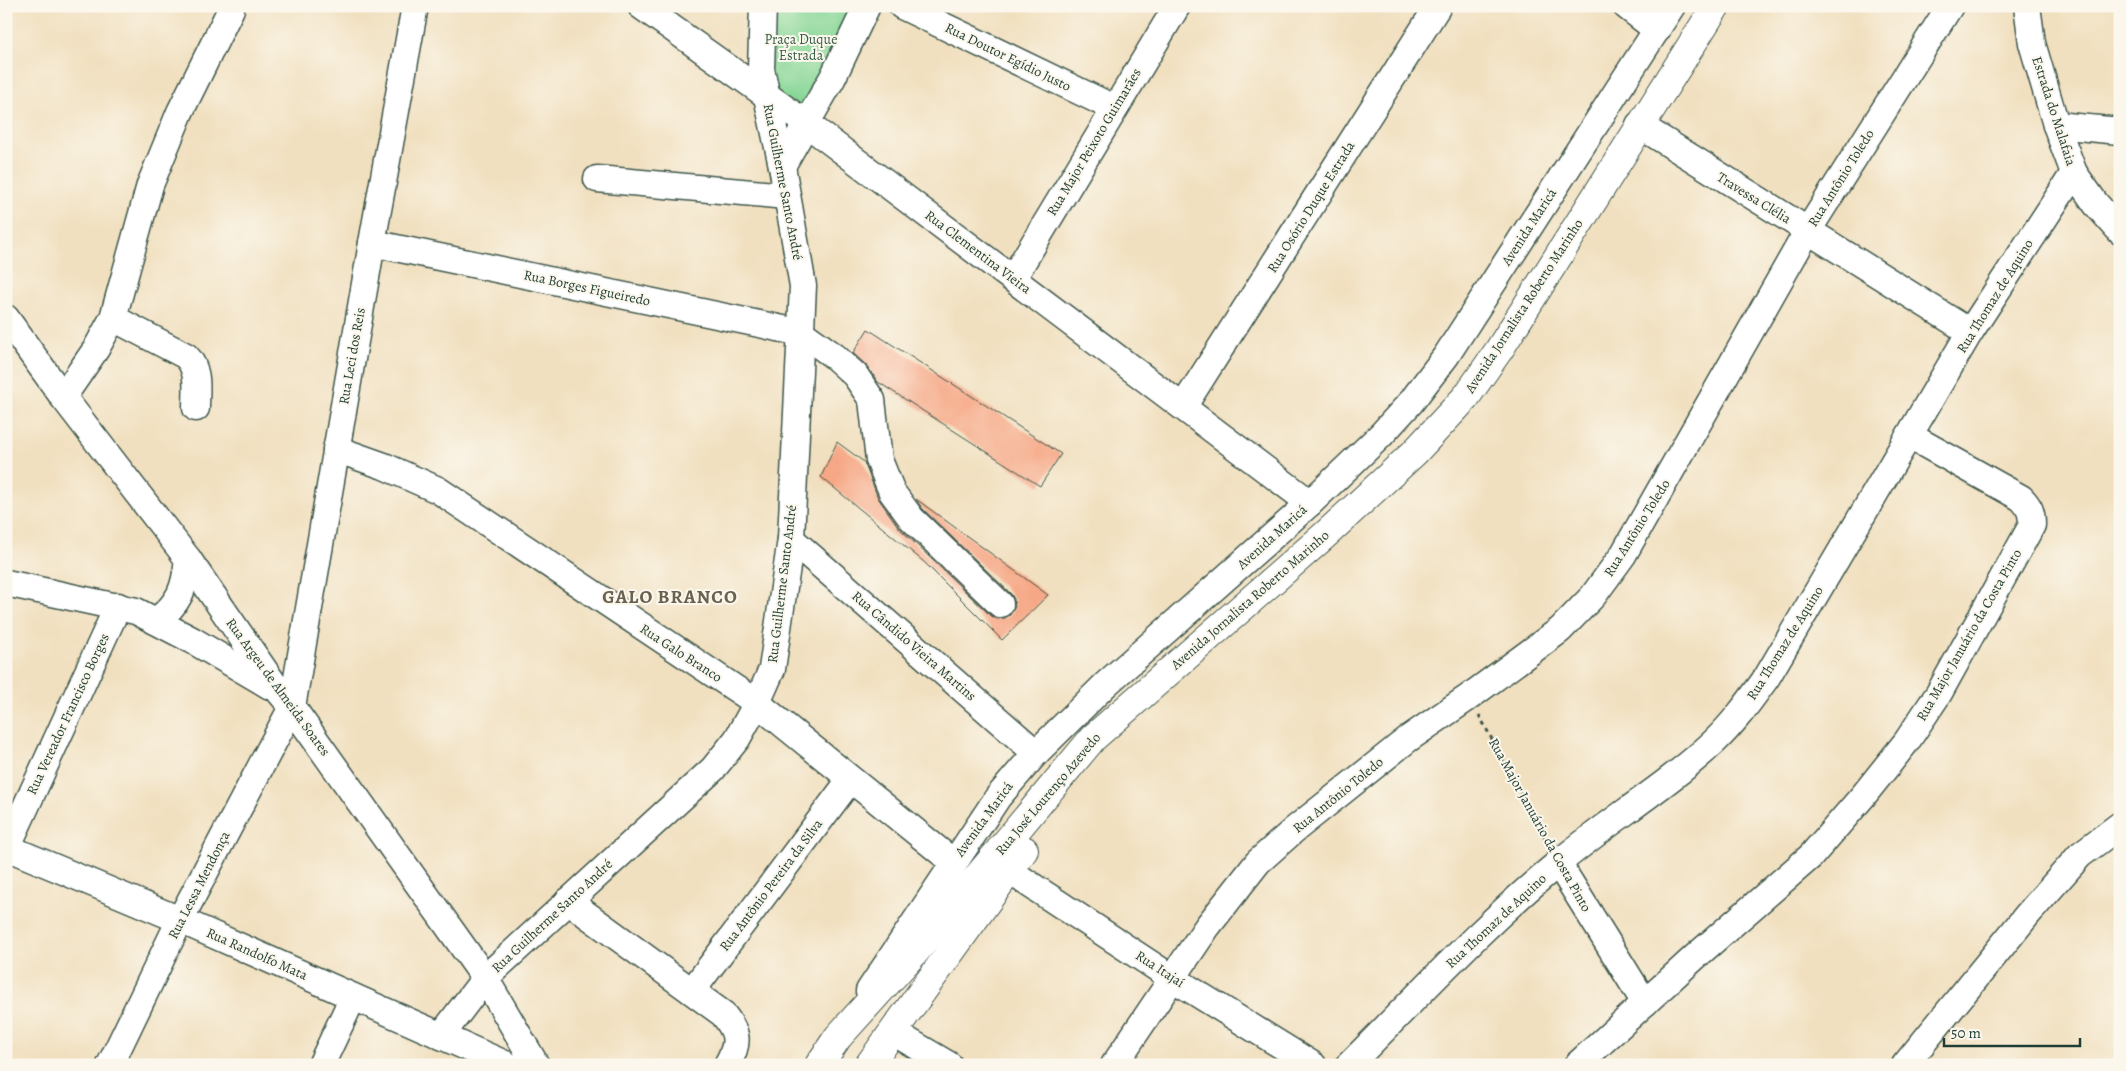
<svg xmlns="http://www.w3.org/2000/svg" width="2126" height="1071" font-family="Alegreya,serif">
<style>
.green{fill:#88d797;stroke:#548a66}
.building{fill:#f6a886}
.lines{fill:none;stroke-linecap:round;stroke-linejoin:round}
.minor-casing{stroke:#3e5549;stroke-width:29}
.major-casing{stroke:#3e5549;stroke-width:30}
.path{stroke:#3e5549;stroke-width:3;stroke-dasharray:4 4;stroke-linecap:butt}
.minor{stroke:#fff;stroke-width:26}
.major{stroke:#fff;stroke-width:28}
.labels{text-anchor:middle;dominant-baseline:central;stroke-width:4;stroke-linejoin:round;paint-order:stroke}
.park-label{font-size:14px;fill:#345c48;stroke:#fbf7ec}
.street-label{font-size:14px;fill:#1f3d34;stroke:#fbf7ec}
.district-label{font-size:19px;font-weight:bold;letter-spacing:1px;fill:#6a6251;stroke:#fbf7ec}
</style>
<rect width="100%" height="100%" fill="#fbf7ec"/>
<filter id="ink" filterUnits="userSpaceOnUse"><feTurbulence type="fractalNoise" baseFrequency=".02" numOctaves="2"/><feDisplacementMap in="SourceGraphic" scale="10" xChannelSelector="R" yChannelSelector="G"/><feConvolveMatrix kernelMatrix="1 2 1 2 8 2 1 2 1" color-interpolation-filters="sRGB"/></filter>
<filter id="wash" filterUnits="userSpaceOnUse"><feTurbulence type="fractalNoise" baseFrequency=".0096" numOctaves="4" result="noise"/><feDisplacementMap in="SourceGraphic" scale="20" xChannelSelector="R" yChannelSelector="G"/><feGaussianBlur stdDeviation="1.12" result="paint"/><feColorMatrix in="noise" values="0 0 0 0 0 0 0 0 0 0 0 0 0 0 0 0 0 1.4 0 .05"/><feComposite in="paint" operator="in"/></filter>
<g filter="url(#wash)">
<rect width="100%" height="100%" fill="#f1e0c0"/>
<!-- green -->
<path class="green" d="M763,6H862L807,124L765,93Z"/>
<g id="blocks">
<!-- building -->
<g class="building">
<path d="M868,329L1061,454L1040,486L878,382L867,366L853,353Z"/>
<path d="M837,442L864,462L878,498L900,529L990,615L997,619L1005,618L1010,615L1015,607L1014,599L1011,594L922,508L916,499L1048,595L1002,640L924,562L821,477Z"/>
</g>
</g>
</g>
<g filter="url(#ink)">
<use href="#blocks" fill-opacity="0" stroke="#3e5549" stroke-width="1"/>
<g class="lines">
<defs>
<g id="minor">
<path d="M641,6L807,124L1310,503"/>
<path d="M902,6L1114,108"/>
<path d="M1626,6L1657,30"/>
<path d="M2027,6L2032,43L2056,125L2074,173L2096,204L2120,231"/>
<path d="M1639,125L1970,332"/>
<path d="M2056,125L2120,131"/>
<path d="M782,166L833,77L867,6"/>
<path d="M597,179L786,196"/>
<path d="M372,243L802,333L834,356L855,375L872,400L879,460L892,492L911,518L1000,604"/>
<path d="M1013,278L1177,6"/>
<path d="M6,318L63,397L188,559L278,690L292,707L485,978L536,1065"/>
<path d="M113,318L186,356C200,370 196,390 196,408"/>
<path d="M63,397L96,349L113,318L150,185L180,112L231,9"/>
<path d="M1183,407L1438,6"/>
<path d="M336,449L384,466L438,490L757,703L953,862"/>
<path d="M791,539L1036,753"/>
<path d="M6,583L136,611L192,640L270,686"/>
<path d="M156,621C180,603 185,588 188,559"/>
<path d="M6,847L180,920L507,1065"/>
<path d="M6,850L118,606"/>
<path d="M1558,863L1645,1003"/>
<path d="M1008,870L1172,978L1313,1065"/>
<path d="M568,901L723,1014C738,1033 740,1042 727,1065"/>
<path d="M692,991L850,780"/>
<path d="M869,991L998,797L1036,753L1106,684L1310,503L1381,435L1411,402L1446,356L1672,6"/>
<path d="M893,1032L949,1065"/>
<path d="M441,1036L485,978L713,769L737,739L757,703L772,669L791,539L803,286L782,166L761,69L763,6"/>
<path d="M110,1065L180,920L292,707L372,243L415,6"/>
<path d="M321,1065L353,997"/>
<path d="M1114,1065L1207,927L1258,862L1294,830L1408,739L1469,697L1560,630L1593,596L1623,555L1807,232L1950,6"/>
<path d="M1349,1065C1417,997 1482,926 1556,865C1607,822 1666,787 1715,741C1735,722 1751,699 1767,677L1970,332L2074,173"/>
<path d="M1577,1065L1695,957L1811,856L1863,796L1907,741L1939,693L2032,525C2032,513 2030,507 2021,498L1910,436"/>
<path d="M1905,1065L2028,914L2080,855L2120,825"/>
</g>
<g id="major">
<path d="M819,1065L838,1037L915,952L1093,738L1325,535L1414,453L1466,397L1499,350L1716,6"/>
<path d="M869,1065L1024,850"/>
</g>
</defs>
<!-- minor casing -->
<use href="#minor" class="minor-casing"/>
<!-- major casing -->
<use href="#major" class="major-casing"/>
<!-- path -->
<path class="path" d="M1479,715L1548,844"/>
<!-- minor -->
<use href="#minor" class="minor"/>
<!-- major -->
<use href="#major" class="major"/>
</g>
</g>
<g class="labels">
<!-- park labels -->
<g class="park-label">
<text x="801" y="39">Praça Duque<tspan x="801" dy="16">Estrada</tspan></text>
</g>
<!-- street labels -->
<g class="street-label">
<text transform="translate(1008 57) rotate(26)">Rua Doutor Egídio Justo</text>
<text transform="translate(2054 111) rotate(72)">Estrada do Malafaia</text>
<text transform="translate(1094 142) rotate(-59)">Rua Major Peixoto Guimarães</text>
<text transform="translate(1841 178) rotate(-58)">Rua Antônio Toledo</text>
<text transform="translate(783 182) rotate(79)">Rua Guilherme Santo André</text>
<text transform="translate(1754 198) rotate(32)">Travessa Clélia</text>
<text transform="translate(1311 207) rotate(-58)">Rua Osório Duque Estrada</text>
<text transform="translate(1529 227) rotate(-57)">Avenida Maricá</text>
<text transform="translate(978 252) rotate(37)">Rua Clementina Vieira</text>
<text transform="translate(587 288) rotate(12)">Rua Borges Figueiredo</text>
<text transform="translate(1995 296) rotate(-58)">Rua Thomaz de Aquino</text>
<text transform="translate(1524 306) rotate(-57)">Avenida Jornalista Roberto Marinho</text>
<text transform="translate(352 356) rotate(-80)">Rua Leci dos Reis</text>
<text transform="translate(1637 528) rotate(-58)">Rua Antônio Toledo</text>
<text transform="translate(1272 537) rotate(-42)">Avenida Maricá</text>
<text transform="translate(782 584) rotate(-83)">Rua Guilherme Santo André</text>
<text transform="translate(1250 600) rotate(-41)">Avenida Jornalista Roberto Marinho</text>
<text transform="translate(1969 635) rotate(-60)">Rua Major Januário da Costa Pinto</text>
<text transform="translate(1785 643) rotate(-58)">Rua Thomaz de Aquino</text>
<text transform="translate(914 646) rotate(41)">Rua Cândido Vieira Martins</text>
<text transform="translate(681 653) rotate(33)">Rua Galo Branco</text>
<text transform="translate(278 687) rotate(54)">Rua Argeu de Almeida Soares</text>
<text transform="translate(68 714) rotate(-65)">Rua Vereador Francisco Borges</text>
<text transform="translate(1048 794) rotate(-50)">Rua José Lourenço Azevedo</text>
<text transform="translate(1338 795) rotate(-39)">Rua Antônio Toledo</text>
<text transform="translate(984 819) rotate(-54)">Avenida Maricá</text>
<text transform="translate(1540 825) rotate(61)">Rua Major Januário da Costa Pinto</text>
<text transform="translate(199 885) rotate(-63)">Rua Lessa Mendonça</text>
<text transform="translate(771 885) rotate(-53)">Rua Antônio Pereira da Silva</text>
<text transform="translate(552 916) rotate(-43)">Rua Guilherme Santo André</text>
<text transform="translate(1496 921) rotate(-43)">Rua Thomaz de Aquino</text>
<text transform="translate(257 954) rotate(24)">Rua Randolfo Mata</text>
<text transform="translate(1160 969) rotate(33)">Rua Itajaí</text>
</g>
<!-- district labels -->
<g class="district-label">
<text x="670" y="597">GALO BRANCO</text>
</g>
</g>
<!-- margin -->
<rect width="2126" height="1071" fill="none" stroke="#fbf7ec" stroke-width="25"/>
<!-- scale -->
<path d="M1944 1038v8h136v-8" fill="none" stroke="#1f3d34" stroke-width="2.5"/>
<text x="1951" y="1038" font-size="15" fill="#1f3d34" stroke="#fbf7ec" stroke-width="4" paint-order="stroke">50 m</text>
</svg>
